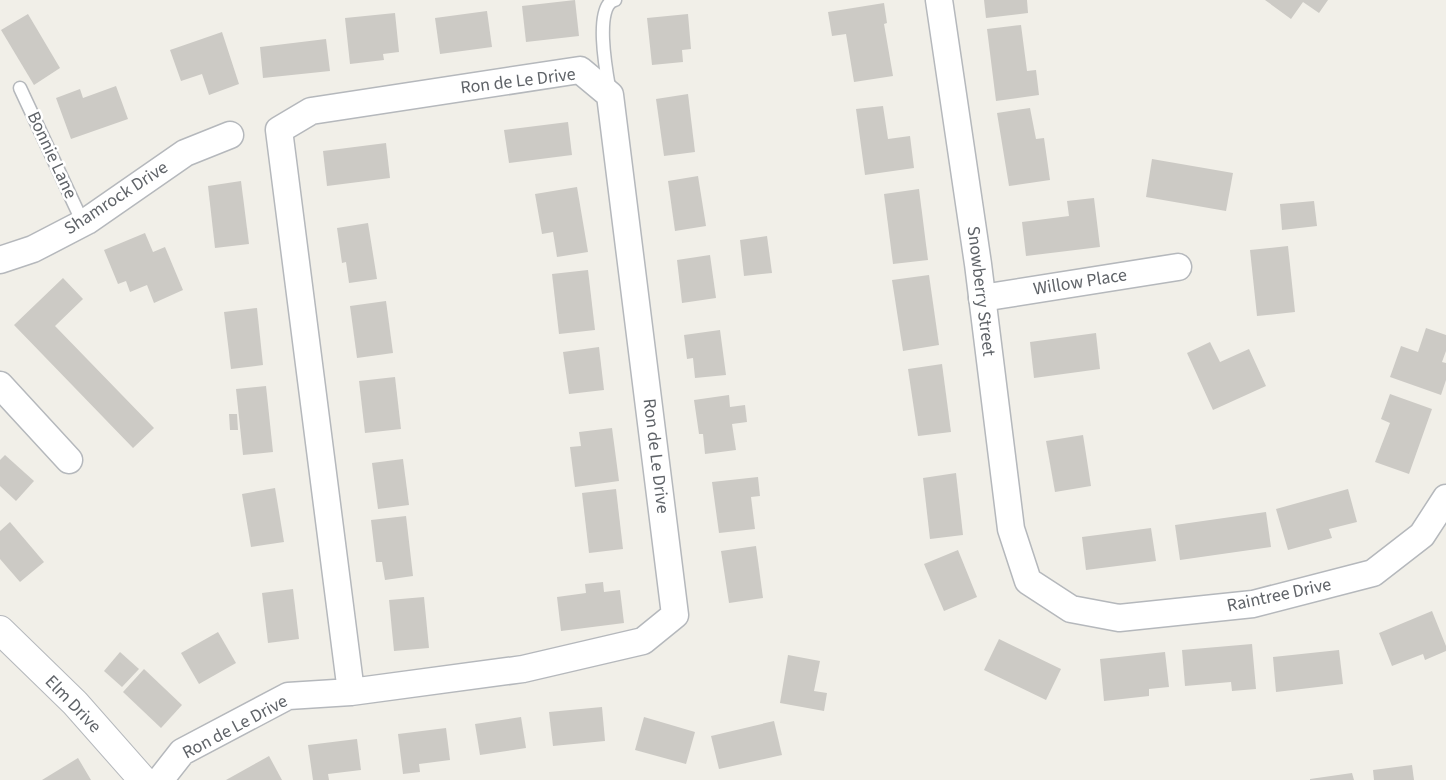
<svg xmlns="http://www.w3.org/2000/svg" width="1446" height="780" font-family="'Source Sans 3',sans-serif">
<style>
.building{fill:#cccac5}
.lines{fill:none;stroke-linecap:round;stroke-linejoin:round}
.service-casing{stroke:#b5b8bc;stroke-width:15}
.minor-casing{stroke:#b5b8bc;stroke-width:29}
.tertiary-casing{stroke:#b5b8bc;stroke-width:30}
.service{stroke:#fff;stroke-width:12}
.minor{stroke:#fff;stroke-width:26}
.tertiary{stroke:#fff;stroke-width:28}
.labels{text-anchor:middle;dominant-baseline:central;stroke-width:5;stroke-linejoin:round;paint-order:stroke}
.street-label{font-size:18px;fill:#5f6368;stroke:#fff}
</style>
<rect width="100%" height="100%" fill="#f1efe8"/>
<!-- building -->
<g class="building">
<path d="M575,0L579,36L526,42L522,6Z"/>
<path d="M984,0H1027L1028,13L986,18Z"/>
<path d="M1265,0H1328L1319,13L1303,2L1291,19Z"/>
<path d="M884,3L887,23L884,24L893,76L854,82L846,34L832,36L828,12Z"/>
<path d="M487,11L492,47L440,54L435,18Z"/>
<path d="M395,13L399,52L383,54L384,60L350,64L345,18Z"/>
<path d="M28,14L60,68L34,85L1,30Z"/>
<path d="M688,14L691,49L682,50L683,62L652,65L647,18Z"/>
<path d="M1021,25L1027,71L1036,70L1039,95L996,101L987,29Z"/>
<path d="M222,32L239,84L209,95L202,74L181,81L170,50Z"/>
<path d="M326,39L330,71L263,78L260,47Z"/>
<path d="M116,86L128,119L71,139L56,98L80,89L83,98Z"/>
<path d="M688,94L695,152L664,156L656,99Z"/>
<path d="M883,106L888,139L910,136L914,168L865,175L856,109Z"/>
<path d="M1030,108L1036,139L1044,138L1050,180L1009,186L997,113Z"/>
<path d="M568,122L572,155L509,163L504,130Z"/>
<path d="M386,143L390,178L327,186L323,151Z"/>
<path d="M1152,159L1233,173L1226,211L1146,197Z"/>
<path d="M698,176L706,226L675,231L668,181Z"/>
<path d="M241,181L249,244L215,248L208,186Z"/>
<path d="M577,187L588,252L557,257L553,232L542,234L535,194Z"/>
<path d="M919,189L928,260L893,264L884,194Z"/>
<path d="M1094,198L1100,247L1026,256L1022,222L1069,216L1067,201Z"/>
<path d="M1314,201L1317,226L1282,230L1280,204Z"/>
<path d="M368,223L377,279L349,283L346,262L342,263L337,228Z"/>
<path d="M145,233L153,252L165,247L183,290L154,303L147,285L130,292L126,281L118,284L104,250Z"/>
<path d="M767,236L772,273L744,276L740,240Z"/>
<path d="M1288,246L1295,312L1257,316L1250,250Z"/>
<path d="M710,255L716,298L682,303L677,260Z"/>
<path d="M588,270L595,330L559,334L552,274Z"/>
<path d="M929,275L939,345L903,351L892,280Z"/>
<path d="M63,278L83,299L55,326L154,428L133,448L14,325Z"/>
<path d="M386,301L393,353L357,358L350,306Z"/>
<path d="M257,308L263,365L231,369L224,312Z"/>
<path d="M1426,328L1446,335V351L1442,362L1446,363V380L1441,395L1390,377L1401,346L1418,352Z"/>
<path d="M720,330L726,375L695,378L693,358L687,359L684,335Z"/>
<path d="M1096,333L1100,369L1034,378L1030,342Z"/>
<path d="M1210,342L1220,362L1249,349L1266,386L1213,410L1187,353Z"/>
<path d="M599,347L604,390L569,394L563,352Z"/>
<path d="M942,364L951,432L918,436L908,369Z"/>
<path d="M395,377L401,429L365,433L359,381Z"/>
<path d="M266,386L273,452L243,455L236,389Z"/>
<path d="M1390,394L1432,409L1409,474L1375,462L1390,423L1381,419Z"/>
<path d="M729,395L730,407L745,405L747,422L732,424L736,450L705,454L703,434H699L694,400Z"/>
<path d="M229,414H237L238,430H230Z"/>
<path d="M612,428L619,481L575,487L570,447L581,446L579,432Z"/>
<path d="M1083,435L1091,486L1055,492L1046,441Z"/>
<path d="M5,455L34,481L16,501L0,486V460Z"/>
<path d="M403,459L409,505L378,509L372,463Z"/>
<path d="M956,473L963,535L930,539L923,478Z"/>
<path d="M758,477L760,496L751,497L755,529L719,533L712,482Z"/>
<path d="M275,488L284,542L251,547L242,494Z"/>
<path d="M616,489L623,549L589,553L582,493Z"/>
<path d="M1348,489L1357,522L1329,529L1332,538L1288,550L1276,509Z"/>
<path d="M1266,512L1271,547L1180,560L1175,525Z"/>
<path d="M406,516L413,576L385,580L382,562H376L371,520Z"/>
<path d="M10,522L44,562L20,582L0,559V531Z"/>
<path d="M1151,528L1156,561L1086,570L1082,537Z"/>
<path d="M756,546L763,598L729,603L721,551Z"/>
<path d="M958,550L977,597L944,611L924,564Z"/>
<path d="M603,582L604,592L620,590L624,623L561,631L557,597L586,593L585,584Z"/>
<path d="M293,589L299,639L268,643L262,593Z"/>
<path d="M424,597L429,648L394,651L389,600Z"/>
<path d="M1432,611L1446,646V651L1425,660L1423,654L1392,666L1379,633Z"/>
<path d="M218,632L236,663L199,684L181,653Z"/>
<path d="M999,639L1061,669L1046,700L984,670Z"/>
<path d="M1252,644L1256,689L1232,691L1231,682L1185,686L1182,650Z"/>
<path d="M1339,650L1343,684L1276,692L1273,657Z"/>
<path d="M120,652L139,669L122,687L104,671Z"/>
<path d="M1165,652L1169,687L1149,689V696L1104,701L1100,659Z"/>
<path d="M788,655L820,661L814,691L827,693L824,711L780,703Z"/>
<path d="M144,669L182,705L161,728L123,692Z"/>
<path d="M602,707L605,741L553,746L549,712Z"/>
<path d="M521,717L526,748L480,755L475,724Z"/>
<path d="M644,717L695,732L686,764L635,750Z"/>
<path d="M774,721L782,755L719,769L711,736Z"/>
<path d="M446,728L450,760L419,764L420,772L403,774L398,734Z"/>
<path d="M357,739L361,770L328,774L329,780H313L308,745Z"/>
<path d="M269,756L282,780H226Z"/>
<path d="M78,758L91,780H42Z"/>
<path d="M1412,765L1414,780H1374L1373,770Z"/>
<path d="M1352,773L1354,780H1310V779Z"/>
</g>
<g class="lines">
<defs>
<g id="service">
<path d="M20,88L83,223"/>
<path d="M610,93C607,76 593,5 615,0"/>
</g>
<g id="minor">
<path d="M939,0L978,264L1011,529L1028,581L1071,609L1119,618L1253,604L1373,573L1422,535L1446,498"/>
<path d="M0,260L33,249L87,221L185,153L230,135"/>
<path d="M982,298L1178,267"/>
<path d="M0,385L69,460"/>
<path d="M160,780L182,752L288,696L351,692L523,669L643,641L675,615L610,95L580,70L311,111L279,130L351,692"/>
</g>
<path id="tertiary" d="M0,630L75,703L143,780"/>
</defs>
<!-- service casing -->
<use href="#service" class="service-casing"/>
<!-- minor casing -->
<use href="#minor" class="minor-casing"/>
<!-- tertiary casing -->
<use href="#tertiary" class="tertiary-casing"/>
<!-- service -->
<use href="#service" class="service"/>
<!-- minor -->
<use href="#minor" class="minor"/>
<!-- tertiary -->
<use href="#tertiary" class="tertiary"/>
</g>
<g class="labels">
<!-- street labels -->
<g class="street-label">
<text transform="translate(518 81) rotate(-7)">Ron de Le Drive</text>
<text transform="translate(52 155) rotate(65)">Bonnie Lane</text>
<text transform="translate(116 198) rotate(-33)">Shamrock Drive</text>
<text transform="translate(1080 282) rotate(-9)">Willow Place</text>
<text transform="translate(981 291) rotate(83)">Snowberry Street</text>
<text transform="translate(656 456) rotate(83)">Ron de Le Drive</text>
<text transform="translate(1279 595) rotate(-12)">Raintree Drive</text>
<text transform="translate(73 704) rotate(46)">Elm Drive</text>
<text transform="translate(235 727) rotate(-28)">Ron de Le Drive</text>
</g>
</g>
</svg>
